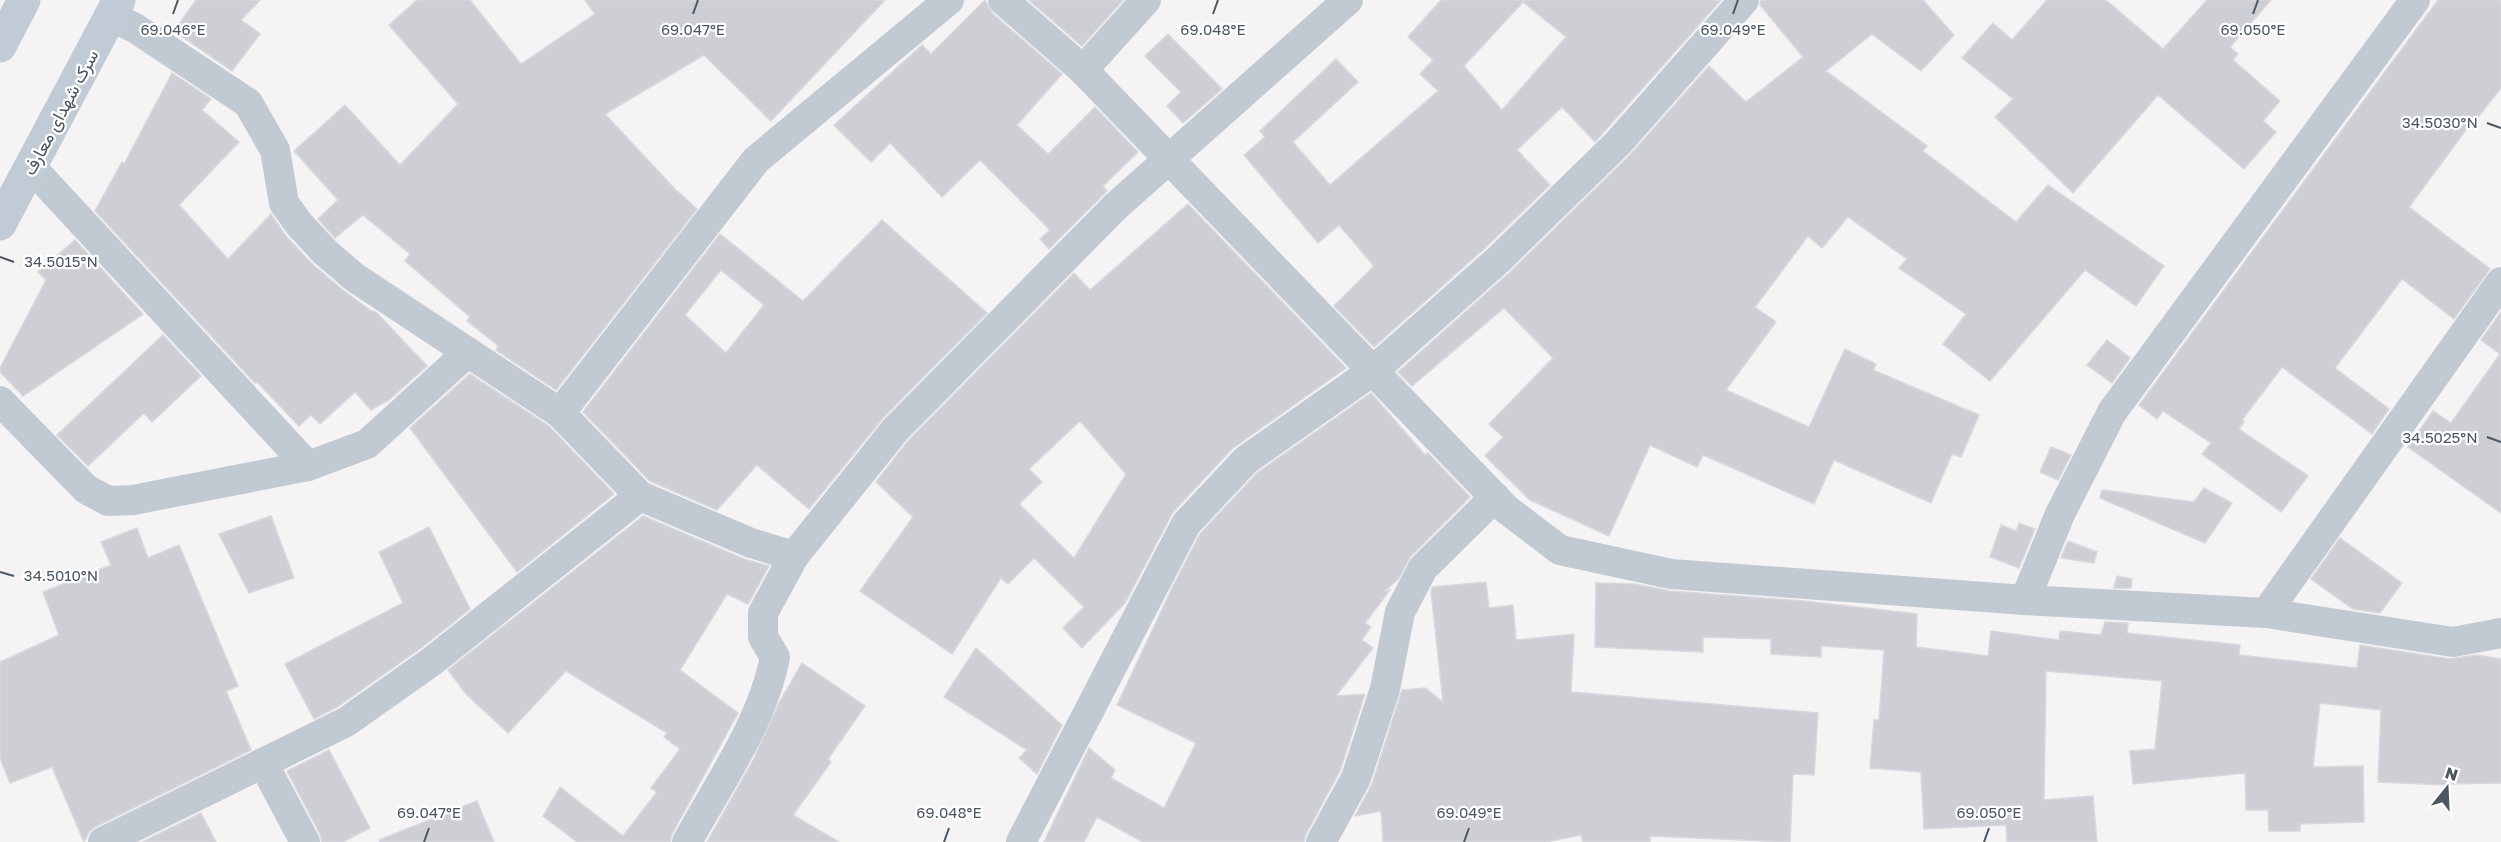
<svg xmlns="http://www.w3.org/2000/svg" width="2501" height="842" font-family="'Golos Text',Vazirmatn,sans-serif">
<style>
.building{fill:#cdcfd5;stroke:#d7d9de;stroke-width:1.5;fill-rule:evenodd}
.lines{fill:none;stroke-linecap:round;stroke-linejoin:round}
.street{stroke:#c1cad2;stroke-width:30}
.secondary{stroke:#c1cbd6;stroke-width:33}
.ticks{fill:none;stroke:#4a5661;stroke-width:2}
.labels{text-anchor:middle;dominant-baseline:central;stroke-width:4.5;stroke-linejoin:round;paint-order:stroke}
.street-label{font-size:18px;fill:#4a5661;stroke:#fff}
.ticks-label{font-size:15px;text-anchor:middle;fill:#4a5661;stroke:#fff;stroke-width:4.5;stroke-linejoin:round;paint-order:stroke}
</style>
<rect width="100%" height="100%" fill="#f5f3f3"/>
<!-- building -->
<g class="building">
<path d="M196,0H260L241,20L260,34L232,71L174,31Z"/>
<path d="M417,0H470L521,64L595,14L585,0H885L771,121L704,55L605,114L675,189L697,209L556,390L496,350L498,347L496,344L467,321L470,317L405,261L410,254L363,215L335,238L318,219L338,200L294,151L345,105L400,165L458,104L389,25Z"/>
<path d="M985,0L992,13L1062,74L1017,125L1048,154L1095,107L1138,152L1103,186L1107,191L1049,249L1040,239L1050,230L980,160L942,197L890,143L871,162L834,125L922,45L931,54Z"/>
<path d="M1029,0H1123L1082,46Z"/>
<path d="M1441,0H1721L1595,142L1562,107L1517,150L1550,185L1486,247L1374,347L1334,306L1374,266L1339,225L1318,243L1244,155L1265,137L1260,131L1336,59L1358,82L1293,142L1330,185L1438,91L1420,74L1433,60L1408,37ZM1523,2L1566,37L1502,110L1464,66Z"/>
<path d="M1761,0H1923L1954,35L1921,71L1872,34L1826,71L1927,146L1923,151L2016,222L2048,185L2164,266L2136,306L2085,270L1990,381L1943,344L1966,314L1899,268L1907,259L1848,217L1822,248L1808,236L1755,307L1776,322L1726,390L1809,427L1845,349L1876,364L1873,370L1979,415L1961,457L1952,454L1931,503L1834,460L1814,504L1703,455L1697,467L1650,445L1609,536L1530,500L1485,456L1503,437L1489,424L1553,358L1504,308L1412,386L1398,372L1509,273L1630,155L1709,66L1746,102L1803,57L1760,5Z"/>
<path d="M2047,0H2106L2163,49L2207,0H2271L2230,47L2238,54L2233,60L2280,101L2263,121L2276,132L2244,169L2158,95L2073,193L1995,117L2013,99L1962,58L1993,23L2012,40Z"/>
<path d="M2438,0H2501V88L2476,120L2474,119L2409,207L2490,269L2454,319L2402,279L2335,368L2389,409L2372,434L2282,367L2242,420L2244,422L2239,429L2308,476L2281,512L2202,454L2211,443L2163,411L2157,419L2139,405Z"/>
<path d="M1168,34L1222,89L1183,123L1167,106L1181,92L1145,56Z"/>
<path d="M172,73L211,99L202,110L239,142L179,205L228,259L271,214L286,236L312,264L343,290L370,310L376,312L427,366L389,400L371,410L355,392L320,424L311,415L299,426L257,382L255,383L95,211L122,162L124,164Z"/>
<path d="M1188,204L1346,368L1233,448L1173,512L1125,603L1082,648L1063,628L1084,607L1034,558L1008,584L1001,578L952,654L860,591L913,517L876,482L908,441L1074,273L1090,290ZM1080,421L1126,474L1074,558L1019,504L1042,482L1029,469Z"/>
<path d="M882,220L987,313L883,418L809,509L757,465L717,510L650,481L583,412L720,234L803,301ZM721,270L764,305L726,353L685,315Z"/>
<path d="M75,240L143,314L23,396L0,372V368L46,280L38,272Z"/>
<path d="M2501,312V513L2408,447L2433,411L2451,423L2500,354L2481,340Z"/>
<path d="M163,335L201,376L152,422L144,413L88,466L57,435Z"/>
<path d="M2107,340L2130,358L2112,383L2087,365Z"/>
<path d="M470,374L549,426L614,494L517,572L410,428Z"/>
<path d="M1371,393L1425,455L1428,453L1470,497L1411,556L1399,578L1385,591L1390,590L1365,623L1371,627L1362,640L1373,648L1336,696L1365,694L1340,771L1306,834L1304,842H1143L1097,817L1084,842H1044L1089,748L1115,770L1111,778L1164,808L1196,743L1117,705L1173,586L1200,534L1257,473Z"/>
<path d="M2051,447L2071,455L2058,480L2040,472Z"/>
<path d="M2204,488L2232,503L2205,543L2100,498L2102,490L2194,502Z"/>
<path d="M271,516L294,578L249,593L219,534Z"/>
<path d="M643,516L744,559L769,566L748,604L727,594L680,670L738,713L672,834L670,842H577L543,816L560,787L623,836L657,792L651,788L680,749L664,737L667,733L566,671L508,733L466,694L448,670Z"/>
<path d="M2019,523L2035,529L2019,568L1990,557L2001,525L2016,531Z"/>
<path d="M429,527L470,609L421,648L337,707L314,719L285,664L403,603L379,552Z"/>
<path d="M137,528L148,558L179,545L238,686L226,691L251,750L95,827L89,832L84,842L52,767L10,783L0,758V662L59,635L43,592L111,565L101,542Z"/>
<path d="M2340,538L2402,583L2380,613L2353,609L2311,579Z"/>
<path d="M2068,541L2097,552L2094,563L2061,558Z"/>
<path d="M2117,576L2132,579L2131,588H2114Z"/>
<path d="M1486,582L1489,608L1513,605L1516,640L1574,634L1571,692L1818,713L1814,775L1793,774L1790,842L1650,836V842H1583L1581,835L1546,842H1383L1381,811L1355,816L1372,784L1402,690L1425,688L1443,702L1431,591L1433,587Z"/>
<path d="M1596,583L1634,584L1670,591L1804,601L1917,614L1916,647L1988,656L1991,631L2059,640L2060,631L2101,635L2105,622L2128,623L2127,633L2240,645L2239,655L2357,668L2360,645L2450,659L2477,655L2501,659V783L2447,784V785L2378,782L2381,710L2320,703L2313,767L2363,766L2364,822L2300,824V831H2269L2268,810H2246L2245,773L2133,784L2130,751L2155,749L2162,681L2046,671L2044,800L2093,796L2097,842H2007L2006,825L1924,829L1921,772L1870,768L1874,720H1879L1884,650L1821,646V657L1771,654V639L1703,637V652L1595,647Z"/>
<path d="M976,648L1062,725L1037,774L1019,758L1027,750L944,697Z"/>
<path d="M802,663L865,706L828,759L831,762L793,815L839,842H707L753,760L780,701Z"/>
<path d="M329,750L370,828L343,842H322L320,834L287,771Z"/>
<path d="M477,801L494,842H380L379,840Z"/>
<path d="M201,813L216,842H142Z"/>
</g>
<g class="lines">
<!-- street -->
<g class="street">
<path d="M1003,0L1083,70L1506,509L1560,550L1671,574L2025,600L2266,613L2453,642L2501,633"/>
<path d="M111,16L135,28L248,103L275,150L284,203L299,224L325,252L354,277L560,413L640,496L751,543L794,556"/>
<path d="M1083,70L1146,0"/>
<path d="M31,167L308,466"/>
<path d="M0,401L86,489L108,501L133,500L308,466L367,444L467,353"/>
<path d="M560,413L756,160L949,0"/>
<path d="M2025,600L2060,514L2112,412L2415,0"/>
<path d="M2266,613L2501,282"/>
<path d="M263,763L305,842"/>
<path d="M103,842L346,722L431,662L640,496"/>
<path d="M687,842C718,785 763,721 775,657L763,637V613L794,556L895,430L1115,207L1348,0"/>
<path d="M1021,842L1186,524L1246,460L1374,370L1498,260L1618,143L1744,0"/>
<path d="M1321,842L1356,778L1385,689L1400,612L1423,568L1495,497"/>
</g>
<!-- secondary -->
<g class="secondary">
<path d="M0,46L24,0"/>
<path d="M0,224L119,0"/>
</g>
</g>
<!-- ticks -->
<path class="ticks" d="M173,14L178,0M693,14L698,0M1213,14L1218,0M1733,14L1738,0M2253,14L2258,0M2487,123L2501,128M0,257L14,262M2487,437L2501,442M0,572L14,576M424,842L429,828M944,842L949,828M1464,842L1469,828M1984,842L1989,828"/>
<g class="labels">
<!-- street labels -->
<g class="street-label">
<text transform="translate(60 112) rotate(-62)">سرک شهدای معارف</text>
</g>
</g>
<g class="ticks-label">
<text x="173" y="35">69.046°E</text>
<text x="693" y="35">69.047°E</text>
<text x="1213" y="35">69.048°E</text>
<text x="1733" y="35">69.049°E</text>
<text x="2253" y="35">69.050°E</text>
<text x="2440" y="128">34.5030°N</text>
<text x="61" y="267">34.5015°N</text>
<text x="2440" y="443">34.5025°N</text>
<text x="61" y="581">34.5010°N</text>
<text x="429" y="818">69.047°E</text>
<text x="1469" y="818">69.049°E</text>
<text x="1989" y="818">69.050°E</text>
<text x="949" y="818">69.048°E</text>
</g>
<!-- north arrow -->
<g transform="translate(2447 788) rotate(18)" stroke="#ffffff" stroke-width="4.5" paint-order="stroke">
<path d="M0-4.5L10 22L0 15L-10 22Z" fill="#4a5661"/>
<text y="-9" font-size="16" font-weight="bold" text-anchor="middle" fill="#4a5661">N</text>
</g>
</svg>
